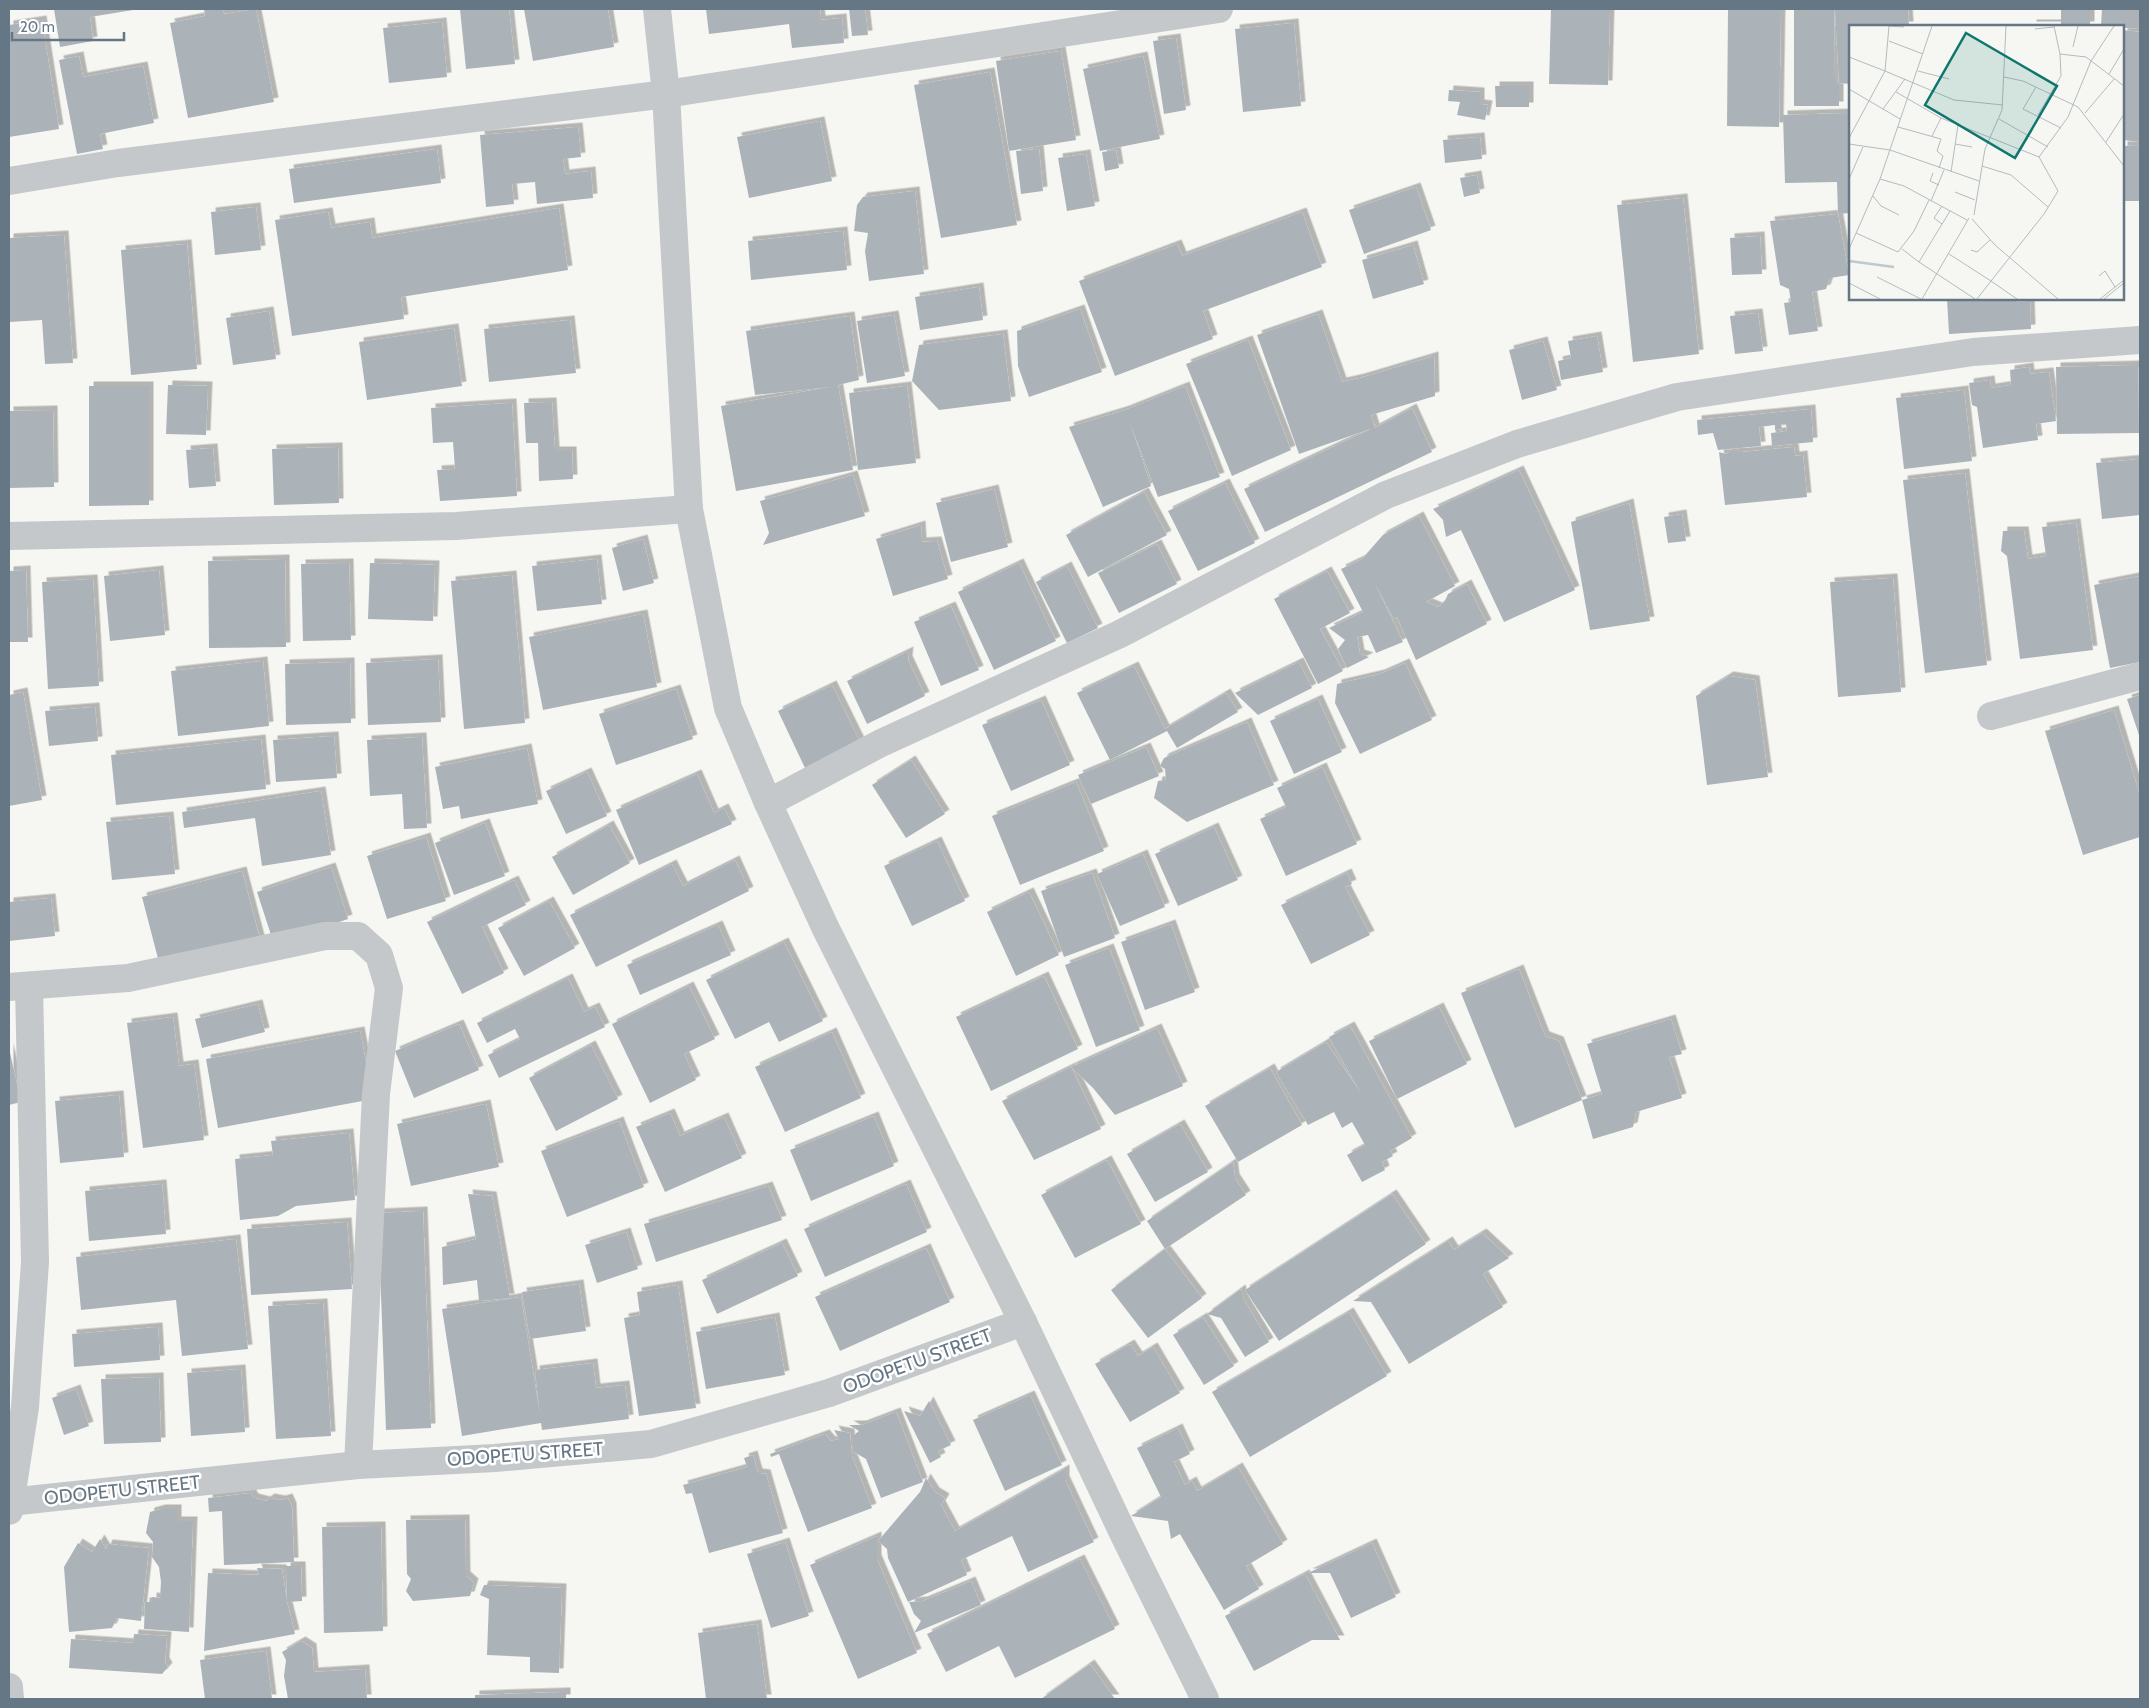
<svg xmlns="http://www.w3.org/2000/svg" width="2149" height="1708" font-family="Cabin,sans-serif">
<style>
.building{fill:#abb3b9;filter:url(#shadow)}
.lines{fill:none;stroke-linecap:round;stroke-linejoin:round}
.minor{stroke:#c4c8cb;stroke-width:28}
.tertiary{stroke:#c4c8cb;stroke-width:28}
.labels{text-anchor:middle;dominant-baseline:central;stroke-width:5;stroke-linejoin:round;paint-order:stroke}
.street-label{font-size:19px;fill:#657685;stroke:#fff}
.inset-river{fill:none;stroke:#bec8cd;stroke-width:2.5}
.inset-road{fill:none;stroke:#b3bbc0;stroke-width:1}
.view{fill:#0f766e;fill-opacity:0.15;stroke:#0f766e;stroke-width:2.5}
.inset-edge{fill:none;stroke:#657685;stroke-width:2.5}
</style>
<defs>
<filter id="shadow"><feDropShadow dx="4.5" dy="-4.5" stdDeviation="0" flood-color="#0004"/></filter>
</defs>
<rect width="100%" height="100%" fill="#f6f7f3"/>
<!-- building -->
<g class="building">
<path d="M54,9H133V10L90,17L93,41L60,47Z"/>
<path d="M204,9H223L224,14L256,9L274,102L188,118L170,23L205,16Z"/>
<path d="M460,9H509L515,64L466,69Z"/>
<path d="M524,9H608L614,47L533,61Z"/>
<path d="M706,9H820L821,20L842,18L844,43L792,48L789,24L709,34Z"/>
<path d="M849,9H865L868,35L852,36Z"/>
<path d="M1551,9H1610L1608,85L1549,84Z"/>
<path d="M1728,9H1781L1779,127L1727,126Z"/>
<path d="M1794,9H1834L1835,83H1839V106H1794Z"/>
<path d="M1835,9H1908L1909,26H1850V84L1839,83Z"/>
<path d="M2061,9H2090V26H2032V24H2061Z"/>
<path d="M2102,9H2140V29L2101,26Z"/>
<path d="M42,20L59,129L9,137V25Z"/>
<path d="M442,22L447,77L389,83L383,28Z"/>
<path d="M1294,23L1301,106L1243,112L1235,29Z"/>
<path d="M2123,30L2140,32V142L2123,140Z"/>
<path d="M1176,38L1186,110L1164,114L1153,41Z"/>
<path d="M1061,51L1076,140L1009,151L996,61Z"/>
<path d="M79,56L83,77L143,66L154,123L100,134L103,149L77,154L59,60Z"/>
<path d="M1143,56L1160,139L1100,151L1083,69Z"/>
<path d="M990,72L1017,225L941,238L914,85Z"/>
<path d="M1495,86H1529V107H1496Z"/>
<path d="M1449,90L1480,92V104L1488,105L1485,120L1457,115L1460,102L1448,101Z"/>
<path d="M1850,113V213L1838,214L1837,182L1785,183L1783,115Z"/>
<path d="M820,121L832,181L749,198L737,137Z"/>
<path d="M578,127L581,157L563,159L565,174L591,171L593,198L537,204L535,182L512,184L514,204L486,207L480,135Z"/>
<path d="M1480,137L1482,159L1445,163L1443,140Z"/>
<path d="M2140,145V201H2123V146Z"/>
<path d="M437,149L441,183L294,203L289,169Z"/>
<path d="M1039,149L1043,191L1021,194L1016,151Z"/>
<path d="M1116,150L1119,168L1105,171L1102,152Z"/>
<path d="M1086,154L1095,206L1067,211L1058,158Z"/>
<path d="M1477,175L1480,193L1464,197L1460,178Z"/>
<path d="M1416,187L1431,230L1364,254L1349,210Z"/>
<path d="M915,191L924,274L869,281L865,251L868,233L854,231L857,205L863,197Z"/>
<path d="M1683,198L1699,354L1633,362L1617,205Z"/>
<path d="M256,207L261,250L215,255L211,212Z"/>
<path d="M559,208L568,270L401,297L404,319L292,336L275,220L328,212L331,228L370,222L372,238Z"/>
<path d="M1302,212L1322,267L1203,311L1213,339L1115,376L1079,281L1177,244L1182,256Z"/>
<path d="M1838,214L1849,275L1830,278L1826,289L1812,292L1818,331L1789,335L1784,303L1791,302L1789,289L1780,285L1770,221Z"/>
<path d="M843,231L847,270L751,280L748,241Z"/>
<path d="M64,235L73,363L45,364L42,320L9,322V238Z"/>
<path d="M1760,236L1762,274L1732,275L1730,238Z"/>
<path d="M187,244L197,369L131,375L121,250Z"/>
<path d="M1413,245L1424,284L1373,299L1362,260Z"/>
<path d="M979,287L983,320L920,330L915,297Z"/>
<path d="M1947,299H2016V302L2030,301L2031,329L1949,334Z"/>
<path d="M1080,309L1102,372L1029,397L1018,366L1017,331Z"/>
<path d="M269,311L276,359L233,365L226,318Z"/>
<path d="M1758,313L1763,351L1735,354L1730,316Z"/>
<path d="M1318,314L1342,382L1360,378L1434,356L1435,396L1371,415L1375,428L1412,408L1432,452L1265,532L1244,489L1373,428L1299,454L1257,335Z"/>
<path d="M894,315L905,376L867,383L857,321Z"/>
<path d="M850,316L859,380L838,385L853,470L736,491L721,406L830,387L755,395L746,331Z"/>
<path d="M570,320L576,373L489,382L484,329Z"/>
<path d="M454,328L462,386L367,400L359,342Z"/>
<path d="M1003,334L1011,401L939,410L912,381L919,345Z"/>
<path d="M1597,336L1603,372L1561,380L1558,361L1571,358L1568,341Z"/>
<path d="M1248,340L1291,450L1232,476L1186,364Z"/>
<path d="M1543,341L1557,390L1522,400L1509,350Z"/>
<path d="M2138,365L2139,433L2057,434L2056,367Z"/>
<path d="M2029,367L2030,374L2049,372L2056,421L2036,424L2038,440L1983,448L1977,407L1972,405L1969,383L1990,380L1991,388L2011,385L2010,370Z"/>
<path d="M168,385L208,386L206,435L166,434Z"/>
<path d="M89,386H149V505L89,506Z"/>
<path d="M907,386L916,463L858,470L849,393Z"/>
<path d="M1185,386L1220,477L1158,497L1129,420L1151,486L1103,507L1069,427L1125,410Z"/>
<path d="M1964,390L1972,461L1904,469L1896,398Z"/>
<path d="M552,402L555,451H572L573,479L539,481L538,443H526L524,403Z"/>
<path d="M512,403L517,496L440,501L437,470L455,469L453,442L433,443L431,408Z"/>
<path d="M1811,409L1813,442L1772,446L1771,433L1787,431L1786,424H1781L1782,429L1775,430V425L1759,427L1761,446L1718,450L1713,433L1698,435L1697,420Z"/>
<path d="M53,410L54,487L9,488V411Z"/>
<path d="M338,447L339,503L274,505L272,449Z"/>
<path d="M1794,447L1795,456L1803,455L1807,497L1725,505L1719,452L1726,454L1729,452H1743Z"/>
<path d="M213,448L216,486L189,488L186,450Z"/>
<path d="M2140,459V515L2102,519L2096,463Z"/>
<path d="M1519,470L1575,590L1504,622L1461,530L1446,537L1443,520L1433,509Z"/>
<path d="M1965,473L1987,665L1925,673L1903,480Z"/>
<path d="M853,475L865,516L763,545L769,533L760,501Z"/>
<path d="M1225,483L1255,543L1198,571L1168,511Z"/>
<path d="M994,489L1008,547L951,562L936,503Z"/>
<path d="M1144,492L1167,535L1088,577L1066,535Z"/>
<path d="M1629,503L1650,621L1590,630L1571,522Z"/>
<path d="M1682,514L1686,541L1668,543L1664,517Z"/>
<path d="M1419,516L1455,586L1426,602L1438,607L1445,601L1448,594L1467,584L1487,624L1416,660L1397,617L1394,619L1374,582L1403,642L1376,653L1368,635L1357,637L1360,654L1369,657L1347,668L1338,649L1345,640L1329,628L1363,612L1341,569L1362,559L1383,535Z"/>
<path d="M2076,523L2093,650L2020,659L2007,556L2001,551L2003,531H2024L2028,559L2046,556L2042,527Z"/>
<path d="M921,525L922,542L937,541L948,579L893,596L876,539Z"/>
<path d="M643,539L654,583L623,591L612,548Z"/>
<path d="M1157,544L1177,584L1119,613L1098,573Z"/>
<path d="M285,559L286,647L209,648L208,561Z"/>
<path d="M597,559L602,604L537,611L532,566Z"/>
<path d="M349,563L351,640L303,641L301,564Z"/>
<path d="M370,563L435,565L433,621L368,619Z"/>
<path d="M1019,563L1056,641L994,670L958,592Z"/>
<path d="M1067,566L1098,628L1067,643L1036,582Z"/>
<path d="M26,570L28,642H9V571Z"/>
<path d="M159,570L165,635L110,641L104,576Z"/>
<path d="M1327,571L1350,613L1320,629L1343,671L1318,684L1274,599Z"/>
<path d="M512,575L525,723L464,729L451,581Z"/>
<path d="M2140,576V662L2110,668L2094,585Z"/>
<path d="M1893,578L1901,692L1838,697L1830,582Z"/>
<path d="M93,579L99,686L48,689L42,582Z"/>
<path d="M951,606L979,670L941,686L914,622Z"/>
<path d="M643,614L657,687L543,710L529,637Z"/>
<path d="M909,651L908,660L925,696L867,724L847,681Z"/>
<path d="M438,659L441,722L368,725L366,663Z"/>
<path d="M263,661L269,726L178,736L171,671Z"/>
<path d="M350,662L351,723L286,725L285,664Z"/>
<path d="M1299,662L1312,688L1258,715L1235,693Z"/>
<path d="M1405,663L1432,720L1360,754L1335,703L1337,684L1380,674Z"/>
<path d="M1134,666L1165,729L1226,693L1238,712L1177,748L1167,731L1110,760L1077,693Z"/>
<path d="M1729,676L1755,680L1768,777L1707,785L1696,696Z"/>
<path d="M832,685L860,742L805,768L778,711Z"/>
<path d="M676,689L693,739L616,765L599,714Z"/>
<path d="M23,692L42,800L9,806V695Z"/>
<path d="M2140,695V738L2127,699Z"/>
<path d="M1318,699L1342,752L1294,774L1270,721Z"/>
<path d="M1041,700L1070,765L1011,791L982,725Z"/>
<path d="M95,707L98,741L49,746L45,711Z"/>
<path d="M2114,710L2140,796V837L2083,855L2045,731Z"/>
<path d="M1247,722L1274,785L1187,822L1154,798L1158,781L1166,780L1165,769L1160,766L1164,758Z"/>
<path d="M334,736L337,778L276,782L273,740Z"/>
<path d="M422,737L427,828L404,829L402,794L370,796L367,740Z"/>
<path d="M261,739L266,789L116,805L111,755Z"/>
<path d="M1146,747L1159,776L1091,804L1078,775Z"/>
<path d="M527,748L538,804L461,819L459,806L443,809L435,767Z"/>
<path d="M911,760L945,814L906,838L872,785Z"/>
<path d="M1322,767L1357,844L1286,876L1260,819L1286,807L1277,788Z"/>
<path d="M587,772L607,816L566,834L546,791Z"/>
<path d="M697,774L714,813L724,808L732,824L639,865L616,810Z"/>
<path d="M1076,782L1104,851L1020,885L992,816Z"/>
<path d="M321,791L331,855L262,866L255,818L184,828L182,812Z"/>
<path d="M169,816L175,874L112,880L106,822Z"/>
<path d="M485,823L505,876L454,895L435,843Z"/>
<path d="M609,825L630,863L573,895L552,857Z"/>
<path d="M1214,827L1238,880L1178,906L1155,854Z"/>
<path d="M426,837L446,901L387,919L367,856Z"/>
<path d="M937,841L965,901L912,926L884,866Z"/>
<path d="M1143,854L1165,907L1120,926L1097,874Z"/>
<path d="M735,860L749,891L596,967L570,915L672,864L683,886Z"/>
<path d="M331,867L348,919L274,944L257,892Z"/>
<path d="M242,871L261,943L161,970L142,897Z"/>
<path d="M1092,873L1115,938L1064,957L1041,891Z"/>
<path d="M1347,873L1352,884L1345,887L1370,935L1311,964L1281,905Z"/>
<path d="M514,880L526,905L482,927L504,973L462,994L427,922Z"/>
<path d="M1029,892L1059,955L1016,976L987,912Z"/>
<path d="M51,898L55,936L9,941V902Z"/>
<path d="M549,901L575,948L524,976L498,928Z"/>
<path d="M1171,924L1195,992L1145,1010L1121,942Z"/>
<path d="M718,925L731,955L640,995L627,965Z"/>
<path d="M784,942L823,1021L779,1042L769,1022L735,1039L706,980Z"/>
<path d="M1109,948L1140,1030L1096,1047L1065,965Z"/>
<path d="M1519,969L1545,1036L1559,1041L1582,1100L1515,1128L1461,993Z"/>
<path d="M1044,976L1078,1049L991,1091L956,1017Z"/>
<path d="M568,978L584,1012L595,1007L605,1027L499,1078L488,1055L520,1039L515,1029L487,1043L477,1023Z"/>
<path d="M689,986L715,1039L684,1054L696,1080L650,1103L612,1024Z"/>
<path d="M258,1004L265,1032L202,1048L195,1019Z"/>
<path d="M1439,1007L1467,1064L1397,1099L1369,1041Z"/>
<path d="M173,1017L179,1066L194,1064L204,1140L143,1148L127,1023Z"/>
<path d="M1671,1019L1682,1054L1669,1057L1682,1098L1636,1112L1633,1127L1593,1139L1582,1100L1602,1094L1587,1044Z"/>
<path d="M459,1024L479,1070L414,1098L395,1051Z"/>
<path d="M1350,1026L1412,1138L1390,1151L1393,1156L1382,1162L1385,1170L1362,1182L1347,1155L1365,1145L1352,1122L1342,1128L1334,1112L1308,1125L1276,1072L1326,1042L1361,1093L1329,1037Z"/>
<path d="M1157,1028L1183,1086L1115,1115L1093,1088L1071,1067Z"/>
<path d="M360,1031L373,1099L218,1128L206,1059Z"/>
<path d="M832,1032L861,1098L785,1132L755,1067Z"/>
<path d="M591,1045L618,1099L556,1131L529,1078Z"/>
<path d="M9,1048L21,1102L9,1105Z"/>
<path d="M1071,1067L1101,1129L1034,1160L1002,1101Z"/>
<path d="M1270,1068L1302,1125L1238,1162L1205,1106Z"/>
<path d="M119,1095L124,1157L60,1163L55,1101Z"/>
<path d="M486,1104L499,1167L411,1186L397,1124Z"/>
<path d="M670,1113L680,1136L724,1117L742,1158L665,1192L636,1127Z"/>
<path d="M874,1116L894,1166L811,1201L790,1150Z"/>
<path d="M619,1121L644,1187L567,1217L541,1151Z"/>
<path d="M1180,1124L1208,1172L1155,1202L1127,1154Z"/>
<path d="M349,1133L355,1200L296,1206L278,1216L240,1220L235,1159L273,1155L271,1141Z"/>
<path d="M1107,1160L1141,1224L1075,1258L1041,1195Z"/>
<path d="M1233,1162L1235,1178L1246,1195L1165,1249L1147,1221Z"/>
<path d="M162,1184L166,1234L89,1241L85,1191Z"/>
<path d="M906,1184L927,1232L825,1277L804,1229Z"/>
<path d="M768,1186L782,1220L656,1262L644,1224Z"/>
<path d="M468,1194L492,1196L510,1298L479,1301L477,1280L443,1285L442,1247L476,1239Z"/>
<path d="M1392,1194L1426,1244L1279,1341L1245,1290Z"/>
<path d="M423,1211L431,1428L386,1430L378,1213Z"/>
<path d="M347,1222L352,1289L251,1295L247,1229Z"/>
<path d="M626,1232L638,1269L597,1283L585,1245Z"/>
<path d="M1482,1233L1509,1258L1483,1274L1503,1307L1409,1364L1371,1302L1353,1301L1448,1241L1454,1250Z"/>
<path d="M236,1239L248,1349L182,1356L176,1300L81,1310L76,1257Z"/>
<path d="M782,1243L798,1276L717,1314L702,1280Z"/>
<path d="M926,1248L950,1302L840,1351L815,1297Z"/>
<path d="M1165,1249L1202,1298L1148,1338L1111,1290Z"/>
<path d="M579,1284L586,1331L530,1339L522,1292Z"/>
<path d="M678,1285L696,1408L639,1416L624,1318L640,1315L637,1292Z"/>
<path d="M1241,1289L1244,1300L1269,1342L1245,1357L1221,1318L1207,1314Z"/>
<path d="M521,1297L540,1415L535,1370L593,1363L596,1388L625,1385L629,1419L542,1430L541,1423L462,1436L442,1309Z"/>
<path d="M323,1303L331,1436L276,1439L268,1306Z"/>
<path d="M1349,1312L1387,1376L1250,1457L1212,1392Z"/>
<path d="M775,1317L785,1375L706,1389L696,1332Z"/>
<path d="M1203,1317L1234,1366L1204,1385L1173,1335Z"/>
<path d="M158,1327L160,1360L74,1367L72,1334Z"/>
<path d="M1130,1344L1138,1356L1153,1347L1180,1393L1130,1422L1095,1364Z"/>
<path d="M241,1369L245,1432L191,1436L187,1373Z"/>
<path d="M159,1377L161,1442L104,1444L101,1379Z"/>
<path d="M76,1389L89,1426L64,1435L52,1398Z"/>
<path d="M1030,1395L1062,1465L1005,1491L973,1420Z"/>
<path d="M929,1401L951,1445L938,1451L941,1457L930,1463L904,1411L920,1416Z"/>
<path d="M896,1412L923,1482L881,1498L866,1459L854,1452V1435L859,1431L849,1425H862Z"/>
<path d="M1178,1428L1190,1454L1174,1462L1185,1485L1192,1481L1197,1491L1238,1467L1283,1544L1246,1566L1259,1589L1224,1610L1180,1534L1171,1539L1168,1521L1131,1516L1161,1497L1137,1448Z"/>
<path d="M834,1430L850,1433L852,1456L872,1508L808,1532L779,1454L771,1457L770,1454L825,1434L831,1441L839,1439Z"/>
<path d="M753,1455L758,1473L766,1474L783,1533L709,1553L692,1493L686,1494L683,1485L747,1467L744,1458Z"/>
<path d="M1065,1469V1480L1094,1542L1028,1572L1012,1536L961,1560L967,1575L908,1602L888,1558L887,1549L878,1541L920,1492L926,1478L935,1492L945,1498L941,1505L955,1531Z"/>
<path d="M251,1493L254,1498L266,1501L270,1498L281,1500L288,1498L292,1507L294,1562L224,1565L222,1511L209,1512L208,1498Z"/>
<path d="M161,1509H177V1521H193L189,1632L144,1629L145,1602H152V1597L160,1598L161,1582L159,1567L152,1557L153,1542L146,1533L150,1512Z"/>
<path d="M465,1519L466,1576L474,1583L470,1596L413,1601L406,1591L411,1579L407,1574L406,1520Z"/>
<path d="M381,1526L383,1631L324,1633L322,1527Z"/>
<path d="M877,1536V1559L917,1653L858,1679L810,1565Z"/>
<path d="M100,1539L106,1549L108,1544L149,1548L141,1621L117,1618L112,1628L69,1632L64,1567L78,1543L92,1552Z"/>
<path d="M785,1542L809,1616L771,1628L747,1554Z"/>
<path d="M1372,1543L1396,1597L1351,1618L1330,1573H1308Z"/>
<path d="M1080,1559L1115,1629L1015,1678L999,1646L946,1672L927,1634Z"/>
<path d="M286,1566H301L302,1601L287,1602L295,1634L204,1651L208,1573L259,1575L257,1568L282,1569L287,1602Z"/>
<path d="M1305,1574L1340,1640H1312L1254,1671L1225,1616Z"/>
<path d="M971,1581L981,1605L914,1633L921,1621L914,1614L909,1602L923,1601Z"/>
<path d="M484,1585L562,1588L559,1673L530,1672V1657L487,1655L489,1599L480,1595Z"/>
<path d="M757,1624L767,1699H706L698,1633Z"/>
<path d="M134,1634L167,1636L165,1662L168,1667L162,1674L69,1668L71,1639L133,1643Z"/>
<path d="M301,1641L312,1648L314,1672L365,1669L367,1699H288L284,1676L286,1660L282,1652Z"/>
<path d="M266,1651L272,1699H205L200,1660Z"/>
<path d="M1090,1664L1115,1699H1041Z"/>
<path d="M566,1692V1699H475V1695Z"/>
</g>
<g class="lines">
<!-- minor -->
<g class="minor">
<path d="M9,181L118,163L666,94L1219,9"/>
<path d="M9,536L456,526L689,509"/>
<path d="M1991,716L2140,676"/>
<path d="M768,803L881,743L1120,634L1386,495L1517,444L1677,397L1973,352L2140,340"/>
<path d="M9,987L128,978L325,936H358L379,955L389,988L376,1094L358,1465"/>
<path d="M9,1502L358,1465L495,1458L651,1444L829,1393L1023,1322"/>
<path d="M9,1511L25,1407L35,1262L29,986"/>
<path d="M9,1687L10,1699"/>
</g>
<!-- tertiary -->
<path class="tertiary" d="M657,9L666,94L689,509L728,708L768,803L825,927L1023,1322L1125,1537L1205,1699"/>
</g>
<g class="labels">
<!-- street labels -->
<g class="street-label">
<text transform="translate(917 1361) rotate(-20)">ODOPETU STREET</text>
<text transform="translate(525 1454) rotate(-4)">ODOPETU STREET</text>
<text transform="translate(122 1490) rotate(-6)">ODOPETU STREET</text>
</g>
</g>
<!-- overview -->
<g transform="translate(1849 25)">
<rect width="275" height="275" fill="#f6f7f3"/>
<path class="inset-river" d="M0,236L45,242"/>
<path class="inset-road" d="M40,1L55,2M186,4L205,2M40,16L74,29M224,22L229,1M211,29L237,32L275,61M0,32L36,46L40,1M69,46L100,54M260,49L275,24M155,52L174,56L229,82L275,141M187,62L174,84L212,103M0,64L51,94M47,67L92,93L190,132L209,166L195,189L142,256L100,229M34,84L56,54M236,88L265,54M189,90L212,51L211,29L205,1M150,94L199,122M49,102L92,114L88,126L94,131L90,143M83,111L92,93M0,113L36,46L105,75L154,80M257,117L275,89M0,119L41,125L130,156M106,119L123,122M190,132L219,92L242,36L265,1M133,141L162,150L199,182M102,147L109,100M84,148L81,156L90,160M0,154L14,122M31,154L55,161L118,195M106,167L126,175M24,171L32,181L50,190M82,176L95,145M93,181L85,193L93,199M125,190L136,124L153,85L157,1M123,194L146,220L209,274M7,208L49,227L65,206L80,175M0,224L31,154L83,1M53,224L70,237L101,186M122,225L128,227L141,215M70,237L126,274M250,251L256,246L266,262M28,252L72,274M0,258L31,274M73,274L120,193M128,274L142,256L168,274M251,274L275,255M255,274L275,258"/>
<path class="view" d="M117,8L208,61L166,133L76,80Z"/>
<rect width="275" height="275" class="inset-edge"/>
</g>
<!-- border -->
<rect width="2149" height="1708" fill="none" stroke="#657685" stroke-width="20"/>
<!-- scale -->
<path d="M12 32v8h112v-8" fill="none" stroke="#657685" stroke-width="2.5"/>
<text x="20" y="32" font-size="15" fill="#657685" stroke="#ffffff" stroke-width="4" paint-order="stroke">20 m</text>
</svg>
